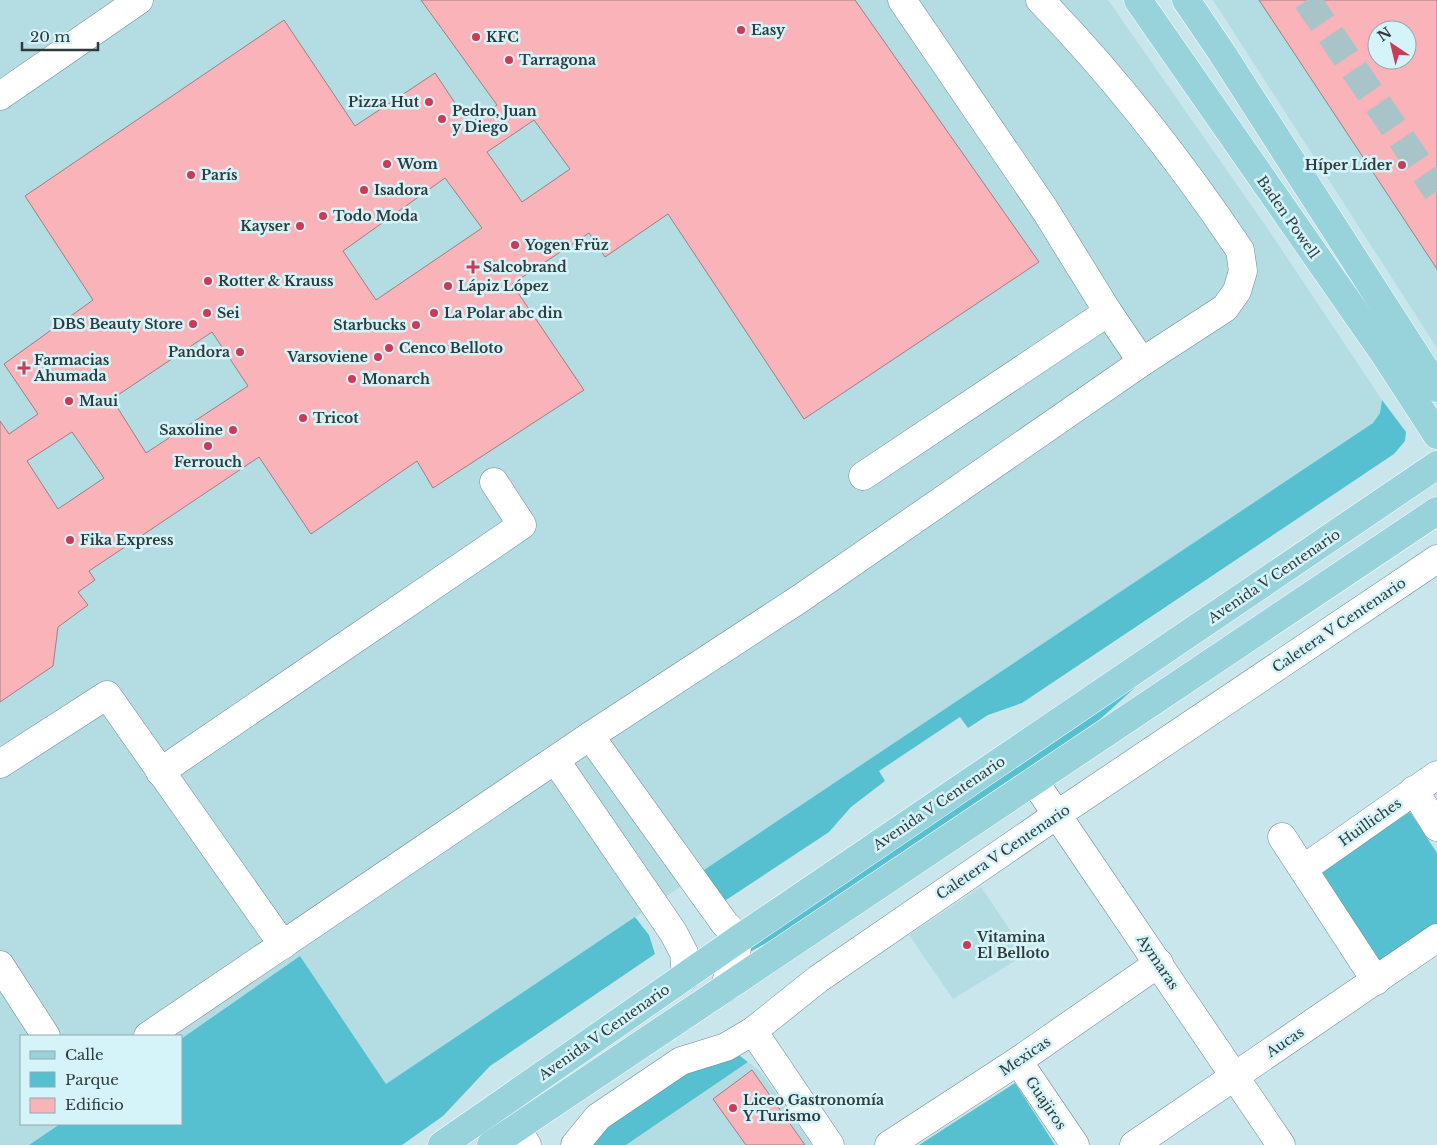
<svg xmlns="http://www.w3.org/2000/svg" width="1437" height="1145" font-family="'Libre Baskerville',serif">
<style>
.built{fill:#b4dce3;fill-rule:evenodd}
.green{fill:#57c0d0}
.building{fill:#fab3b8;stroke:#9b8082;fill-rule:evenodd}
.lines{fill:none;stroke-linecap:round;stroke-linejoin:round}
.minor-tunnel{stroke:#a9c4c8;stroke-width:28;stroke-dasharray:28 14;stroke-linecap:butt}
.minor-casing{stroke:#6f8c91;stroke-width:29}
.major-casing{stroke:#fff;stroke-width:29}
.minor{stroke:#fff;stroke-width:28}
.major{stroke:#98d3dc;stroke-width:28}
.poi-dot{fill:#cb3b57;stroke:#d5f4f9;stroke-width:2}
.labels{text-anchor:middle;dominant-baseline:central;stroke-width:5;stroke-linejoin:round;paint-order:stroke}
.poi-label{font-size:14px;font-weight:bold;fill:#2e3a3c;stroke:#d5f4f9;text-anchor:start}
.street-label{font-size:14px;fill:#2e3a3c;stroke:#d5f4f9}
</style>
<rect width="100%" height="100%" fill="#c8e6eb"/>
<!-- built -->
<g class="built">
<path d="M0,0H1108L1265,225L1382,400L1380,413L1373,423L386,1084L300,956L181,1039V1036H21V1124H60L29,1145H0Z"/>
<path d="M1213,0H1437V348ZM1377,30H1407V60H1377Z"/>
<path d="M981,887L1026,954L953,999L909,935Z"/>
<path d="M748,1062L760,1071L812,1145H626Z"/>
</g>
<!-- green -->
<g class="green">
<path d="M1382,400L1406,432L1405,441L1394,454L1022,703L988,715L968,728L960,717L879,771L885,781L851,807L829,832L723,902L701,872L1373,423L1380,413Z"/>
<path d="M1150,674L1098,721L772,940L746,954L747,944Z"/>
<path d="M1410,812L1437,853V931L1378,970L1316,874Z"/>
<path d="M635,917L649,935L655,954L490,1066L443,1116L402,1145H29L60,1124H181V1039L300,956L386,1084Z"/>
<path d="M732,1050L748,1062L626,1145H584L689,1064Z"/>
<path d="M1015,1083L1055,1145H919Z"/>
</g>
<!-- building -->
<g class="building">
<path d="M421,0H855L1039,262L804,419L668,214L605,257L589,233L512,284L584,390L433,488L417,461L311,534L259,457L89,571L95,580L78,592L88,605L58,627L53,666L0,702V421L9,434L38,414L4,364L93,300L25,196L284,20L355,126L435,73L469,124L497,105ZM534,120L570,169L522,202L487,152ZM445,178L482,228L376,300L343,251ZM212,332L248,386L146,453L112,399ZM72,432L104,478L58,509L27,461Z"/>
<path d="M1259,0H1437V269ZM1377,30H1407V60H1377Z"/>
<path d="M752,1070L805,1145H746L713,1099Z"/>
</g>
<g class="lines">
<!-- minor-tunnel -->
<path class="minor-tunnel" d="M1307,0L1437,191"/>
<defs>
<g id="minor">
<path d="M902,0L1045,210L1108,312L1142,362"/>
<path d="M0,96L139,0"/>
<path d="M863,476L1108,312"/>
<path d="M590,736L725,924L740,938L724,989"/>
<path d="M556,761L673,932L684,953L686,976"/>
<path d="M0,764L107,695L283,945"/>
<path d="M160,772L522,525L494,482"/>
<path d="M1034,781L1281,1145"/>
<path d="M1414,790L1437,827"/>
<path d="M1282,837L1376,981"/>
<path d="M1303,869L1437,775"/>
<path d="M0,965L46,1036"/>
<path d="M753,1031L830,1145"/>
<path d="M148,1036L590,736L801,598L1142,362L1225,308L1237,291L1243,271L1240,250C1180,161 1115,77 1040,0"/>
<path d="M1018,1061L1075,1145"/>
<path d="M516,1129L527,1145"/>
<path d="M575,1145L598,1117L681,1061L726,1047L753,1031L818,979L1058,814L1437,559"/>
<path d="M889,1145L1018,1061L1159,963"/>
<path d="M1134,1145L1437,938"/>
</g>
<g id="major">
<path d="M1138,0L1385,355L1437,435"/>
<path d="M1186,0L1222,53L1437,388"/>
<path d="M442,1145L740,938L1437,465"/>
<path d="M491,1145L1437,511"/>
</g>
</defs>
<!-- minor casing -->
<use href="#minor" class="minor-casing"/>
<!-- major casing -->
<use href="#major" class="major-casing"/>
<!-- minor -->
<use href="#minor" class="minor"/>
<!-- major -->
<use href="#major" class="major"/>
</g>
<!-- markers -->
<g class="poi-dot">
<circle cx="741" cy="30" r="5"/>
<circle cx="476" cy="37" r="5"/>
<circle cx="509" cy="60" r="5"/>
<circle cx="429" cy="102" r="5"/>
<circle cx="442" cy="119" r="5"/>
<circle cx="387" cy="164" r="5"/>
<circle cx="1402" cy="165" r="5"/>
<circle cx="191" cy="175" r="5"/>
<circle cx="364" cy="190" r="5"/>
<circle cx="323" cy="216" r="5"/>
<circle cx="300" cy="226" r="5"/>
<circle cx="515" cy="245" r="5"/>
<path d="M470.5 259.5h5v5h5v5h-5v5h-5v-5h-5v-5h5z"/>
<circle cx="208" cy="281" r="5"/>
<circle cx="448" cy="286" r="5"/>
<circle cx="207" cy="313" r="5"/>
<circle cx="434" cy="313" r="5"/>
<circle cx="193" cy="324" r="5"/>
<circle cx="416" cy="325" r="5"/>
<circle cx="389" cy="348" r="5"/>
<circle cx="240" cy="352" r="5"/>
<circle cx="378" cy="357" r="5"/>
<path d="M21.5 360.5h5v5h5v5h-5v5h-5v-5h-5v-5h5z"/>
<circle cx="352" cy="379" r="5"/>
<circle cx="69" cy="401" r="5"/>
<circle cx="303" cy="418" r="5"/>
<circle cx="233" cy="430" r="5"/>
<circle cx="208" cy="446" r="5"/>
<circle cx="70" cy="540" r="5"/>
<circle cx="967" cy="945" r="5"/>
<circle cx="733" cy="1108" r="5"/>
</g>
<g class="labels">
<!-- poi labels -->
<g class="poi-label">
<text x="751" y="30">Easy</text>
<text x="486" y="37">KFC</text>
<text x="519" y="60">Tarragona</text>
<text x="419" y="102" text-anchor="end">Pizza Hut</text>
<text x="452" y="111">Pedro, Juan<tspan x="452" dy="16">y Diego</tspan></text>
<text x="397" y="164">Wom</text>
<text x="1392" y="165" text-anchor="end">Híper Líder</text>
<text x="201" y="175">París</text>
<text x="374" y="190">Isadora</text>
<text x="333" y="216">Todo Moda</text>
<text x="290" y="226" text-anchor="end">Kayser</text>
<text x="525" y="245">Yogen Früz</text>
<text x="483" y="267">Salcobrand</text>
<text x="218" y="281">Rotter &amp; Krauss</text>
<text x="458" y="286">Lápiz López</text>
<text x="217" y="313">Sei</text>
<text x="444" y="313">La Polar abc din</text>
<text x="183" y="324" text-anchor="end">DBS Beauty Store</text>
<text x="406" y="325" text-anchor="end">Starbucks</text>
<text x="399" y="348">Cenco Belloto</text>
<text x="230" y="352" text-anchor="end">Pandora</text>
<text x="368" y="357" text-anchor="end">Varsoviene</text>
<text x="34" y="360">Farmacias<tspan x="34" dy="16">Ahumada</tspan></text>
<text x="362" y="379">Monarch</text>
<text x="79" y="401">Maui</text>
<text x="313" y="418">Tricot</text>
<text x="223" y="430" text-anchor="end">Saxoline</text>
<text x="208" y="462" text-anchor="middle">Ferrouch</text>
<text x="80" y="540">Fika Express</text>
<text x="977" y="937">Vitamina<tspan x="977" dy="16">El Belloto</tspan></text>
<text x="743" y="1100">Liceo Gastronomía<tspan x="743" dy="16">Y Turismo</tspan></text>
</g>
<!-- street labels -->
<g class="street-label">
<text transform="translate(1288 217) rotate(55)">Baden Powell</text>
<text transform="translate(1274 576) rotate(-34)">Avenida V Centenario</text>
<text transform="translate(1339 625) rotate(-34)">Caletera V Centenario</text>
<text transform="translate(939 803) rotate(-34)">Avenida V Centenario</text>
<text transform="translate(1370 822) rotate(-35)">Huilliches</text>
<text transform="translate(1003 852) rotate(-34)">Caletera V Centenario</text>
<text transform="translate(1158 962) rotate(56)">Aymaras</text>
<text transform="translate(604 1032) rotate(-35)">Avenida V Centenario</text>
<text transform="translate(1285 1042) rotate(-34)">Aucas</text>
<text transform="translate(1025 1056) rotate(-34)">Mexicas</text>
<text transform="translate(1046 1103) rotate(56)">Guajiros</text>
</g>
</g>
<!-- legend -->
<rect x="20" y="1035" width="162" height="90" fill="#d5f4f9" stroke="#92aaad"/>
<rect x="30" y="1051" width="25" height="8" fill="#98d3dc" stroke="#92aaad"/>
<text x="65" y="1060" font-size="15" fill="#2e3a3c">Calle</text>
<rect x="30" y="1072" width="25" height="15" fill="#57c0d0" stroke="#92aaad"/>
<text x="65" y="1085" font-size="15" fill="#2e3a3c">Parque</text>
<rect x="30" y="1098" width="25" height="15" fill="#fab3b8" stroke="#92aaad"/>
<text x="65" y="1110" font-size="15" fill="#2e3a3c">Edificio</text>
<!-- north arrow -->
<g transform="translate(1392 45) rotate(325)"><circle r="24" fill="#d5f4f9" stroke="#92aaad"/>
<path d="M0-4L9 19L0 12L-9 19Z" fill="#cb3b57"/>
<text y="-8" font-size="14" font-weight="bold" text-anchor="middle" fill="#2e3a3c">N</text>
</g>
<!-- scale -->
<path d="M22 42v8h76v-8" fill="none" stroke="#2e3a3c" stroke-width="2.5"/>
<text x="30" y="42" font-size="15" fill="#2e3a3c" stroke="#d5f4f9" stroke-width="4" paint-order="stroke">20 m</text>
</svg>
